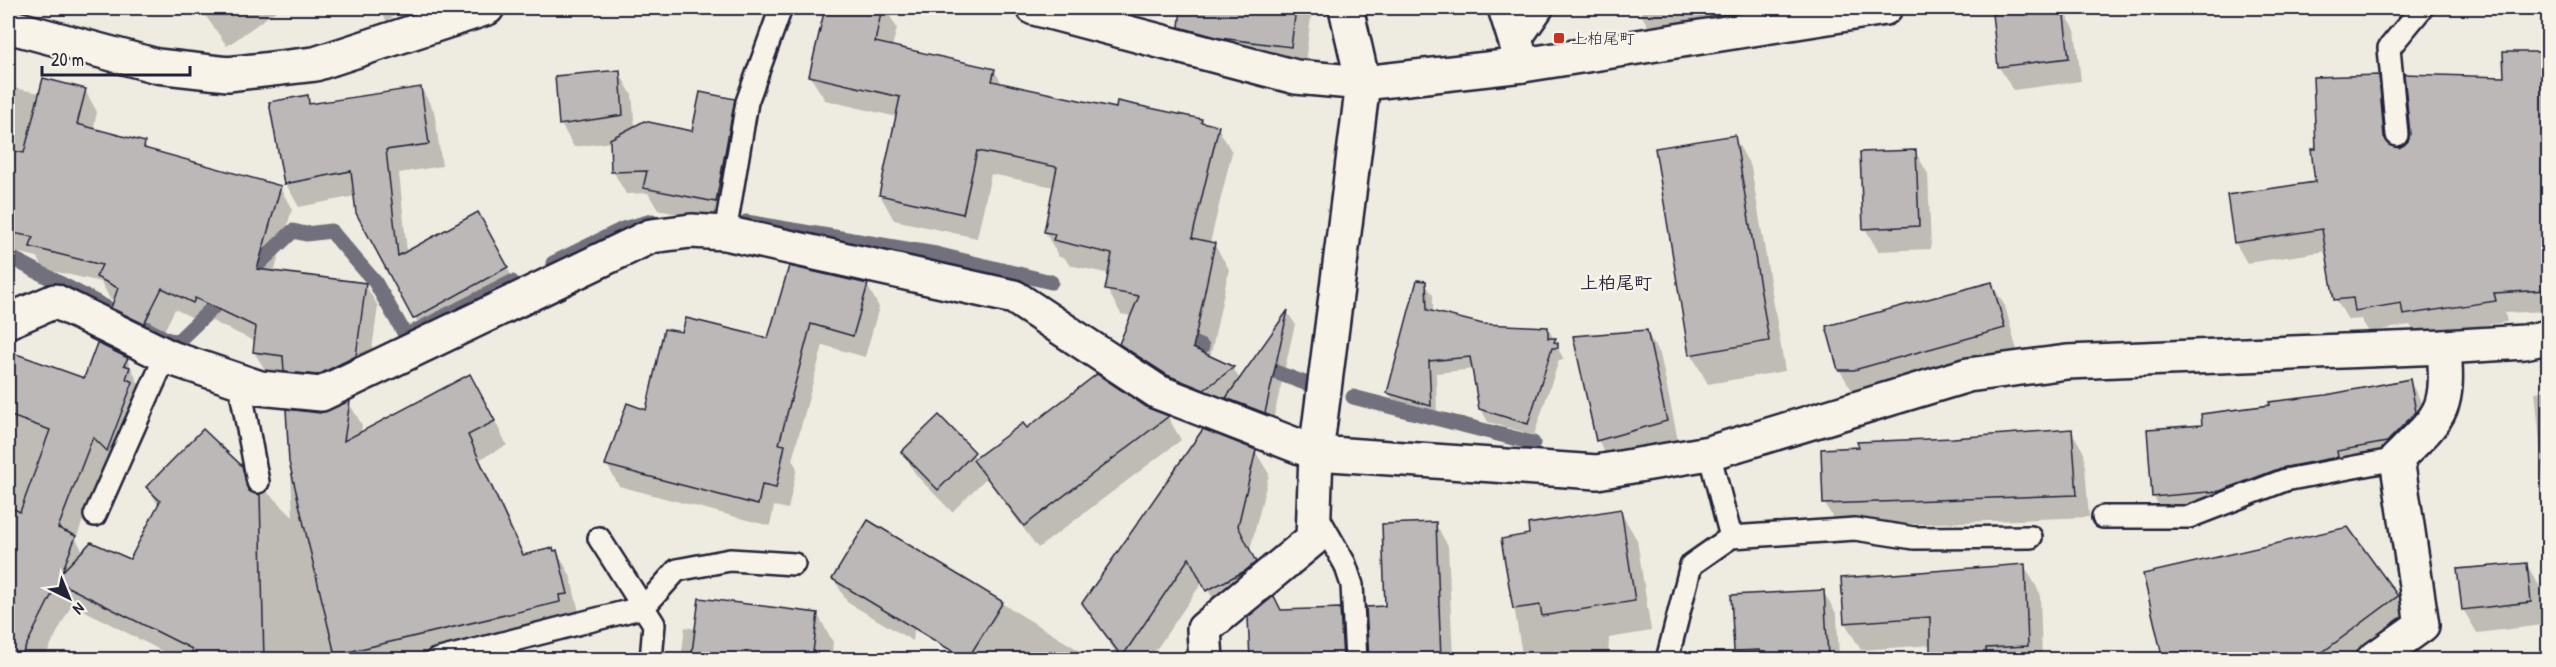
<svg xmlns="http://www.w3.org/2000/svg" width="2556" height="667" font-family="'Patrick Hand','Klee One',sans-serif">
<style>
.shadow{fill:#0003;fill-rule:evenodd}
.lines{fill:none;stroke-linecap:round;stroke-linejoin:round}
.stream{stroke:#716f7b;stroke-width:15}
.building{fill:#bbb8b7;stroke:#22223b;stroke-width:1.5}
.service-casing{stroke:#22223b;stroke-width:26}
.minor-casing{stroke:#22223b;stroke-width:38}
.tertiary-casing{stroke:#22223b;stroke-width:38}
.service{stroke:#f7f3e8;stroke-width:21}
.minor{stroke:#f7f3e8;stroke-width:33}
.tertiary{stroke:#f7f3e8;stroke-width:33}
.poi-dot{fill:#c8321e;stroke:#f7f3e8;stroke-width:2}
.labels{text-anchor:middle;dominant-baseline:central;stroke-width:5;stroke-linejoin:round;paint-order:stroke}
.poi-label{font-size:16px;fill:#22223b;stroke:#f7f3e8;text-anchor:start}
.neighbourhood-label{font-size:18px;font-weight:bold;fill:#22223b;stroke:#f7f3e8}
</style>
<rect width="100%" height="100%" fill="#eeebe1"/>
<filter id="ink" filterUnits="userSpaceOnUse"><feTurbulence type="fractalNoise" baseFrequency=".0167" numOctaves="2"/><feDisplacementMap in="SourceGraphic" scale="12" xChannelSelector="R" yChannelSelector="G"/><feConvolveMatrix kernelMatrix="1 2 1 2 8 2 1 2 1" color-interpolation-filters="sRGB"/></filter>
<g filter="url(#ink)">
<!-- shadow -->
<g class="shadow">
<path d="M200,8H280L227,46Z"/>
<path d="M377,8H405L387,21Z"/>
<path d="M827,8H885L897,28L892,47L994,70L1003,85L1117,110L1201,120L1204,124L1218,128L1232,152L1210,243L1214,244L1229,269L1210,358L1233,368L1240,380L1288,313L1295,324L1272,425L1135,368L1120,343L1132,316L1121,314L1107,289L1110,274L1069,265L1065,258L1059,257L1045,232L1054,187L991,174L977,238L894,220L880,195L897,117L825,100L810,76Z"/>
<path d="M1242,8H1305L1311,17L1304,70L1252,63L1238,40Z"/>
<path d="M1641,8H1750L1753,23L1656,39L1642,16Z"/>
<path d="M2062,8L2075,30L2081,81L2013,90L1999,67L1994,16Z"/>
<path d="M2548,53V311L2505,313L2507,322L2416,335L2410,325L2369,332L2361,319L2348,320L2336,299L2327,251L2247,263L2235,242L2317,183L2318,150L2378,76L2390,97L2395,148L2399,149L2505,79L2504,54Z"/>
<path d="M619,72L632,95L635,127L694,133L734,101L747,123L728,224L658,210L648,193L626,194L613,171L612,142L574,147L561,124Z"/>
<path d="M8,87L40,93L85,90L97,112L93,130L144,144L148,150L280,188L292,209L274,273L365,285L378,306L368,378L331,396L267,373L254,352L256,342L208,319L205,324L175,309L157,345L125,329L113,307L115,301L110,299L101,282L44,269L37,257L8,250Z"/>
<path d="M421,88L434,111L442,166L399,173L407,252L490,237L520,291L428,341L357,213L355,196L299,207L286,184L307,97L312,105Z"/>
<path d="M1734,137L1751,167L1785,371L1708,384L1691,354Z"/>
<path d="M1915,151L1928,174L1931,249L1878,251L1865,228Z"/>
<path d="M1425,283L1433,295V313L1483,325L1548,328L1564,360H1559L1534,435L1488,422L1481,409L1474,369L1436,373L1437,418L1396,405L1389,393Z"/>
<path d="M1991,283L2005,306L2017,351L1868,392H1853L1839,369Z"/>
<path d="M867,285L879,307L865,357L823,345L792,460L797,468L788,509L774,506L770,526L619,486L607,465L647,412L684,334L770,339Z"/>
<path d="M1646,331L1660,354L1679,445L1611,463L1598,440Z"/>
<path d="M9,353L85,380L127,359L142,391L120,472L106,458L76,539L84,553L131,561L159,507L148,487L241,467L256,495L260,496L267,492L293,517L288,411L320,414L349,403L362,425L361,434L483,398L507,445L480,459L525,556L557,552L570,575L580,616L572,625L425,660H179L72,604L43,660H8ZM52,577L72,587V591L51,580Z"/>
<path d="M2409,380L2422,403L2429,435L2349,474L2350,480L2294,491L2233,514L2167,519L2153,496L2204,426L2272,406Z"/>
<path d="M2548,390V499L2545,493L2535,392Z"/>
<path d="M1147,409L1168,417L1181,440L1038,548L986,478L952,512L916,475L903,452L939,417L977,459L1026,430Z"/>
<path d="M2071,430L2084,453L2089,517L1838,527L1825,504L1953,440Z"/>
<path d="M1255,451L1269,474L1250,550L1268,585L1221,613L1203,581L1149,660H1121L1083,603Z"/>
<path d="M1620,511L1637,540L1651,631L1609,638L1608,660H1523L1503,541Z"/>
<path d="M1435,523L1448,546L1453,660H1370L1387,608Z"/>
<path d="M2347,528L2397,597L2410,620L2356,660H2162Z"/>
<path d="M927,558L1095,660H956L949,648Z"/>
<path d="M2526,564L2540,587L2543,625L2477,633L2463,609Z"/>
<path d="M2024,565L2040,593L2042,660H1932V645L1861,650L1845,623Z"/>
<path d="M921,569L913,641L847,602L834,579Z"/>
<path d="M1823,591L1837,615L1839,660H1740L1735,650Z"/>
<path d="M1340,610L1353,633L1354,660H1251L1281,612Z"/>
<path d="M818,615L833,642L831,660H681L685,627L696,629Z"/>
</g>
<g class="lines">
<!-- stream -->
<g class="stream">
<path d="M746,222L936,254L1051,282"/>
<path d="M8,256L168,340L178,341L293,231L306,234L331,231L375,282L406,336L512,282"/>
<path d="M553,263L623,229L652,221"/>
<path d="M1175,335L1202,347"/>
<path d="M1267,369L1313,386"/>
<path d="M1353,397L1533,443"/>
</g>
</g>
<!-- building -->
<g class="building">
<path d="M825,8H882L875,42L995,69L992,81L1116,108L1117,101L1202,119L1201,122L1219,126L1192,238L1215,243L1193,348L1234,367L1204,390L1167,375L1119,344L1139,296L1105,290L1112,254L1053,240L1055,234L1044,232L1057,167L977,151L963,214L879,195L900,97L809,76Z"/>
<path d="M1181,8H1296L1291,47L1220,38L1179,27Z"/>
<path d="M2043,8H2063L2069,58L1998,67L1992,14Z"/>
<path d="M2503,52H2540L2541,61H2548V290L2494,293L2496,301L2403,315L2401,303L2355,311L2353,298L2334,300L2322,229L2234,243L2227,195L2315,182L2311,149H2316L2313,77L2379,75L2384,137L2391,146L2399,148L2408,141L2410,134L2404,74L2504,77Z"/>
<path d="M620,70L623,115L559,125L555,76Z"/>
<path d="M43,78L86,89L77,124L145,142L144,148L281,186L257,269L366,283L356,356L318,375L284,372L283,356L253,352L256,327L195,298L193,303L162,288L144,324L111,308L118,288L96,277L102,265L30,247L33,237L8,232V150L24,153Z"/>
<path d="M421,87L429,144L386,150L398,256L478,212L508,267L413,319L356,213L351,171L284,184L269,102L308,95L309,104Z"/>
<path d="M700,92L735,99L716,202L643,188L647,171L611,172L610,139L644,121L692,131Z"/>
<path d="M1735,135L1769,341L1689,355L1655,148Z"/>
<path d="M1916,150L1919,226L1863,229L1860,152Z"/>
<path d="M789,266L868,284L853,336L811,324L779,444L785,445L776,488L762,485L758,505L605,465L627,403L646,410L664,329L682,332L686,318L768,338Z"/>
<path d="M1417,280L1426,281L1427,310L1483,324L1548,327V338H1556L1554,342L1558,343V348H1552L1528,424L1479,409L1470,357L1429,361L1431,406L1387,393Z"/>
<path d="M1992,282L2005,328L1854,370H1838L1826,326Z"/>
<path d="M1288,310L1265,413L1226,398Z"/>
<path d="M1647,330L1667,421L1596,441L1573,336Z"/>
<path d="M97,343L128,358L124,365L130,367L126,379L133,382L107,451L93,437L58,528L76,536L62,572L91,542L130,559L160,501L146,487L203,429L242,466L249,491L260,495L264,660H192V649L58,582L19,660H8V506L20,512L50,430L8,415V351L84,378Z"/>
<path d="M470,374L495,421L468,435L523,555L553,548L554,551L557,550L568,594L559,595L560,602L335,655L289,462L286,409L320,413L350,401L344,441Z"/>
<path d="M1097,374L1148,408L1169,416L1024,526L973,460L1023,423L1027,428Z"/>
<path d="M2410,379L2416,412L2387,442L2337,451L2338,457L2281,468L2220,491L2152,497L2147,429L2202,425L2201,414L2270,405L2269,402L2326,395Z"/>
<path d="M939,415L975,452L938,490L901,452Z"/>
<path d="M1203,429L1256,450L1238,526L1256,562L1245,571L1206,591L1189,558L1122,657L1082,603Z"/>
<path d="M2072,429L2077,495L1823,504L1821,449L1859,447L1857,442L1953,438Z"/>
<path d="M1621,509L1635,601L1542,616L1540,605L1513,609L1501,539L1529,534L1528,524Z"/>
<path d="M868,520L1003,602L967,660L832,579Z"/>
<path d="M1436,522L1441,660H1369L1366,607L1385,606L1382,524Z"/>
<path d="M2348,527L2398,596L2312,660H2163L2143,574Z"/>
<path d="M2527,563L2531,602L2462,610L2457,569Z"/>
<path d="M2025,564L2028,646L1986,648L1987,660H1930V617L1844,623L1841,578Z"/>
<path d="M1824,590L1828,656L1760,660V650L1734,651L1731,595Z"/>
<path d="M1274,596L1281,610L1340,608L1343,660H1250L1248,617Z"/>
<path d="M699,598L818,613L812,660H691Z"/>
</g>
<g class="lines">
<defs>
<g id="service">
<path d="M1518,44L1543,8"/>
<path d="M2397,135L2389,48L2422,8"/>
<path d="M725,233L747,102L781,8"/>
<path d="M239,381L258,482"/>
<path d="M1316,513L1345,564L1352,585L1356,660"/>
<path d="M95,515L166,355"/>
<path d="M2103,517H2189L2285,480L2397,459"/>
<path d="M1731,537L1855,529L1914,538L2031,537"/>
<path d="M599,538L654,624L651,660"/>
<path d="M436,660L644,607L677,570L730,560L794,564"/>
<path d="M1667,660L1691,565L1731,537L1709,453"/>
</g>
<g id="minor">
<path d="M1034,8L1296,77L1363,83L1523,65L1885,8"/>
<path d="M1505,8L1523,65"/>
<path d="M8,26L157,66L228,74L315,64L487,8"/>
<path d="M1363,83L1316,453L1597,472L1709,453L1968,375L2067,362L2444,347L2524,342L2548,337"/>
<path d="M8,321L55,301L171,358L260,388L321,394L651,236L691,231L725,233L1014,297L1158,392L1316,453L1313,539L1204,629L1206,660"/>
<path d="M2373,660L2422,625L2397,459C2442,414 2449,412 2444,347"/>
</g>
<path id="tertiary" d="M1346,8L1363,83"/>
</defs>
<!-- service casing -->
<use href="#service" class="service-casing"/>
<!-- minor casing -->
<use href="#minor" class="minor-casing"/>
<!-- tertiary casing -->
<use href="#tertiary" class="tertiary-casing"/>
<!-- service -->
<use href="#service" class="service"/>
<!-- minor -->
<use href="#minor" class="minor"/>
<!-- tertiary -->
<use href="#tertiary" class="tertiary"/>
</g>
</g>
<!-- markers -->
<rect class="poi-dot" x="1553" y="32" width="12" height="12" rx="3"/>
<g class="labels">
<!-- poi labels -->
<g class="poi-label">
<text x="1571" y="38">上柏尾町</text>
</g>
<!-- neighbourhood labels -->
<g class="neighbourhood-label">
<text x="1616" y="282">上柏尾町</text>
</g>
</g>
<!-- margin -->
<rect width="2556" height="667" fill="none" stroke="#f7f3e8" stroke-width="30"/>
<rect x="15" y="15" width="2526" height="637" fill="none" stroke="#22223b" stroke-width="2" filter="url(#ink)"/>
<!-- north arrow -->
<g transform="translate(69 598) rotate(137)" stroke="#f7f3e8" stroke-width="4.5" paint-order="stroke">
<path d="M0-4.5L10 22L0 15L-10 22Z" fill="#22223b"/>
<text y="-9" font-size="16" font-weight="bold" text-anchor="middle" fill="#22223b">N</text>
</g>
<!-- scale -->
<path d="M42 66v9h148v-9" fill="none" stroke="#22223b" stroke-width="3"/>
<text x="51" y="66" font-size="18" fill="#22223b" stroke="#f7f3e8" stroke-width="4.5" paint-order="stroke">20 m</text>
</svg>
